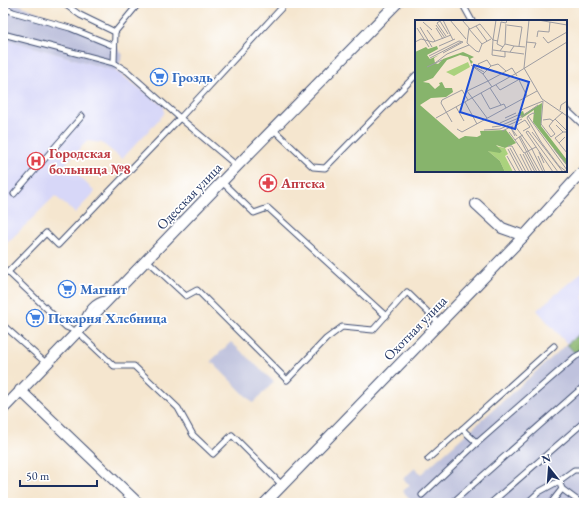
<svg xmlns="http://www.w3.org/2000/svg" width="587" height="506" font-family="'EB Garamond',serif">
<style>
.built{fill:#d7d7f8}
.industrial{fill:#bfc2dd}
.forest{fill:url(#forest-crowns);stroke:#517265}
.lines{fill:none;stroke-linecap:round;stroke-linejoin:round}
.service-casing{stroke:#3c4a6f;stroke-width:7}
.minor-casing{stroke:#3c4a6f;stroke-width:12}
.service{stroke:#fff;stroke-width:5}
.minor{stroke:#fff;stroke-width:10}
.labels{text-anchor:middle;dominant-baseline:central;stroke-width:3.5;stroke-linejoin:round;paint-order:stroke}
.shop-label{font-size:14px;font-weight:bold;fill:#366cbe;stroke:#fff;text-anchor:start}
.health-label{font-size:14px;font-weight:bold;fill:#be3a42;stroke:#fff;text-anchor:start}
.street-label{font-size:14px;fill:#1b2f5e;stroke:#fff}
.inset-road{fill:none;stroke:#9e9da2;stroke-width:1}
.view{fill:#1d4ed8;fill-opacity:0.15;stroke:#1d4ed8;stroke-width:2}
.inset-edge{fill:none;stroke:#1b2f5e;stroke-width:2}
</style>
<defs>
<pattern id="forest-crowns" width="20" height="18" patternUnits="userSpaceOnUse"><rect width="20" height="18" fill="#87b46c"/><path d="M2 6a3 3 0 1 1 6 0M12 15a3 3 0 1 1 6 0" fill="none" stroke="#6e935c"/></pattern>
</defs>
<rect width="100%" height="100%" fill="#fff"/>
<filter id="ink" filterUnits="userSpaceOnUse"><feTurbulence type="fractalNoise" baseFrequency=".025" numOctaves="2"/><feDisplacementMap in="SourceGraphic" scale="8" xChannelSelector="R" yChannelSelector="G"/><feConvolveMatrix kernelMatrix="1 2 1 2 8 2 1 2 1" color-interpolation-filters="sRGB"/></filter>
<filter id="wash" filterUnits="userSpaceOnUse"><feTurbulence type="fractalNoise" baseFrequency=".012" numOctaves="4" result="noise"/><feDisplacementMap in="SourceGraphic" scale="16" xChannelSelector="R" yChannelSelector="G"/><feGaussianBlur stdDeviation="0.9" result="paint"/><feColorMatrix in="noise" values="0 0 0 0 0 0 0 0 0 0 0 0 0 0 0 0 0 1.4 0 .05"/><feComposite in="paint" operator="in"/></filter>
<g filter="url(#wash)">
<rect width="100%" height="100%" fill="#f5e6cf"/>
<!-- built -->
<g class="built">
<path d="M3,38L116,71L164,106V114L122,159L102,143L87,141L66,163L95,192L75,213L55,196L3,247Z"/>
<path d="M584,270V331L567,344L537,310Z"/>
</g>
<!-- industrial -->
<g class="industrial">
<path d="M3,3H15L112,42L123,55L116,71L3,38Z"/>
<path d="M231,342L274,382L253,403L211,361Z"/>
<path d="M567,344L574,352L584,351V503H413L403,491L410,485L403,479L415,468L421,474Z"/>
</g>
<!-- forest -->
<path class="forest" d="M584,331V351L574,352L567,344Z"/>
</g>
<g filter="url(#ink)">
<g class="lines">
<defs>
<g id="service">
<path d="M63,3L80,15L115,32"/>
<path d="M139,3L115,32L114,63L127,71L180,118L58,245L46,233L8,272L66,327L78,332L114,366H134L178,408L193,435L213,454L232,435L282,485"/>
<path d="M462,3L472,21"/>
<path d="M3,7L13,12L70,28L114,46"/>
<path d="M3,34L114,63"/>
<path d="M566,109L584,126"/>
<path d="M274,130L313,167L325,168L416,75"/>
<path d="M237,166L180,118L286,3"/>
<path d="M222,182L254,213L268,208L386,316"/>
<path d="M14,194L82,116"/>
<path d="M147,260L186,296L197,290L287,380L326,339L342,327L373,330L407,292L439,323"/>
<path d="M87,323L84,318C89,307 97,299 110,298"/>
<path d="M3,325L47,364"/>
<path d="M462,429L554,346"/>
<path d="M428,459L462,429L477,443"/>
<path d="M562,489L559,481L574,470H582"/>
<path d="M422,495L477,443L575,357L584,352"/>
<path d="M452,503L584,386"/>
<path d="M491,503L584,422"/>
<path d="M527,503L539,492L559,481"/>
<path d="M551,503L562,489L581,503"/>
</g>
<g id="minor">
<path d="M476,204L502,228L524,236"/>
<path d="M20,390L138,503"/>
<path d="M3,409L237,166L397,3"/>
<path d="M265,503L524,236L584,170"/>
</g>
</defs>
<!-- service casing -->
<use href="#service" class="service-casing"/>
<!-- minor casing -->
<use href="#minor" class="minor-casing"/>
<!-- service -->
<use href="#service" class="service"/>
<!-- minor -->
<use href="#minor" class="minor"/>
</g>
</g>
<!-- icons -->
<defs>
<symbol id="supermarket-ring" viewBox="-11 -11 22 22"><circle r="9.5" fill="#fff" stroke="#3f7fe0" stroke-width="1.5"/><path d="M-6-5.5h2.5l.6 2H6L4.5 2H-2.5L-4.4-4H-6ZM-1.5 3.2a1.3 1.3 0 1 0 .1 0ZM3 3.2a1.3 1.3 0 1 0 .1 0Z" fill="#3f7fe0"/></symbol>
<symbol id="hospital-ring" viewBox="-11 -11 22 22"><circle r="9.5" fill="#fff" stroke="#e0444e" stroke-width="1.5"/><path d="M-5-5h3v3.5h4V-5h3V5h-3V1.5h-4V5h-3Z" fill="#e0444e"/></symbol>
<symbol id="pharmacy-ring" viewBox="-11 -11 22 22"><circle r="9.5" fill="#fff" stroke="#e0444e" stroke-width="1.5"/><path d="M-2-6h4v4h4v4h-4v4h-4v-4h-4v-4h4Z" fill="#e0444e"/></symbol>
</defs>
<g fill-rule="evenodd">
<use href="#supermarket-ring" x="149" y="67" width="20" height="20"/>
<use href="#hospital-ring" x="26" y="151" width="20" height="20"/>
<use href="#pharmacy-ring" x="258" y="173" width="20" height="20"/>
<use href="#supermarket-ring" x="57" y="279" width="20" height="20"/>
<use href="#supermarket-ring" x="25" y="308" width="20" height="20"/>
</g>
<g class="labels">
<!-- shop labels -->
<g class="shop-label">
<text x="172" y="77">Гроздь</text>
<text x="80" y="289">Магнит</text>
<text x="48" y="318">Пекарня Хлебница</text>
</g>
<!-- health labels -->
<g class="health-label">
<text x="49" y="153">Городская<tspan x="49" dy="16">больница №8</tspan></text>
<text x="281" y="183">Аптека</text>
</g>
<!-- street labels -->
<g class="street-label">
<text transform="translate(189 196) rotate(-46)">Одесская улица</text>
<text transform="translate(415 328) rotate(-46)">Охотная улица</text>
</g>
</g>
<!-- overview -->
<g transform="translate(415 20)">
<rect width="152" height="152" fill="#f5e6cf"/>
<path d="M53,42L55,47L39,56L31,52ZM80,126L90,128L93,134L90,136L98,152H90L85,141L73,131H87Z" fill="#aad27d"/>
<path d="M22,26L23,29L12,35L15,39L24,35L19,38L20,43L23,44L28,39L48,32L59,37L55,39L58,42L56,44L53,37L45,35L32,40L18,58L8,62L14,63L20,69L25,65L24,63L27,62L30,68H37L38,72L31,77L16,78L5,85L44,119L50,116L62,117L66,115L65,111L91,110L101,123L90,128L81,125L87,131L85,133L73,131L85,141L90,152H0V32L11,27L13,29ZM127,83L126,106L152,140V146L118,102L119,90L107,98L103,93L108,91L109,94Z" fill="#87b46c"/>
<path class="inset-road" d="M28,0L38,20M35,0L51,19M47,0L55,9L65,4L78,20L81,0M114,0L109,48L127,79L152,96M123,0L152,5M8,2L17,10M21,5L30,18M92,5L107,7L104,26M61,6L72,21M5,7L17,27M2,8L14,27M21,8L28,19M54,8L52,23L61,31L64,32L67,24L76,19M54,9L67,24M12,10L20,21M31,16L22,3L25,1L33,14M122,17L123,11L134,12L135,2M128,17L133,23L152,12M83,21L78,20L77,35L90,37V32M0,22L6,19L18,22L36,15M111,22L121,23L119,28M90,24L91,4M24,26L40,19M88,27L82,24L86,2L91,3L92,0M78,30L109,34M85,31L90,24L99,26M95,32L99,26L110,27M28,33L48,22M14,36L44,21L48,22M15,38L46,22M20,43L32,34L54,25M12,47L27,40M67,49L63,44L72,40L76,46M68,54L56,45L69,52M103,58L112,76M81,65L85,70L103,60M77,67L73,61L97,48L102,56M75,68L86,85M66,73L75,89L89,84L91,88M50,82L62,104M41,87L49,101M106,90L128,81L126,104L136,117L140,114L134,106L138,101M145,90L146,85L152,81M120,94L118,93L113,96L152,150M113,96L112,98L126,122L144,146L152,152M21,98L100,54L152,22M72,98L52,71L73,61L68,54L76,46L83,44L91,51M90,98L101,93M140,99L152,111M128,100L135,99L138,101L148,92M37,102L26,83L27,80L47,70L53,80M85,103L103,95L107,96M141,105L148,112H152M77,107L85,106L106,97L123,85M42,109L47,112L122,71M69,110L85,109L107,99M87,111L98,106M108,111L115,107L110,100L100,106L117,129L121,127M94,112L100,120L104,117M117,112L148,152M148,112L140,118L144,123L150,117M108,115L104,117L122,152M100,116L96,108L102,116M105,116L125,152M100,120L109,133L117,129L128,152M144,123L152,133M93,126H97L111,152M95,128L108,152M93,129L105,152M139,129L152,145M124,132L129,143M110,133L120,152M105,134L114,152M108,134L117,152M92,136L101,152M123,136L130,152M138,152L111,112L113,111L143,152"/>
<path class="view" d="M59,45L114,62L100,109L45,92Z"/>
<rect width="152" height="152" class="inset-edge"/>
</g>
<!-- margin -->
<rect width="587" height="506" fill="none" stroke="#fff" stroke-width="16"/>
<!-- north arrow -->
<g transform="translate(549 468) rotate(343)" stroke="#ffffff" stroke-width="3" paint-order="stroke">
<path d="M0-3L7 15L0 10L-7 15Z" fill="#1b2f5e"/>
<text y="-6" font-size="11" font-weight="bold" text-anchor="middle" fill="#1b2f5e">N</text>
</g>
<!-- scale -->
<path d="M20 480v6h77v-6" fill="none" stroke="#1b2f5e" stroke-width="2"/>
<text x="26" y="480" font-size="12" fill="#1b2f5e" stroke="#ffffff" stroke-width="3" paint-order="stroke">50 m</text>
</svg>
